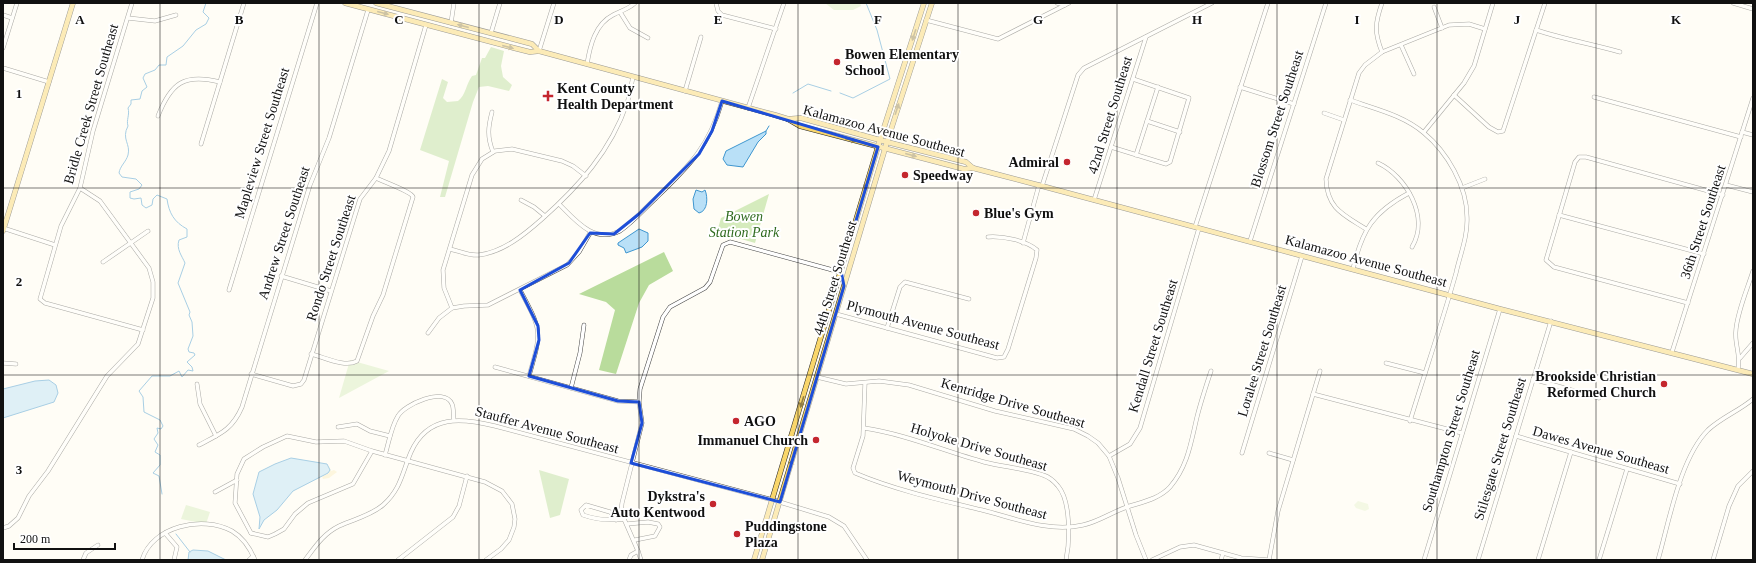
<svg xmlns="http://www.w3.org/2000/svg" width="1756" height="563" font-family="Georgia,serif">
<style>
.green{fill:#d5ebbd}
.forest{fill:#b9dc9c}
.sand{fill:#fbeec1}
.pitch{fill:#e6f2cf}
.water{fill:#b9e0f7;stroke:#3f96cf}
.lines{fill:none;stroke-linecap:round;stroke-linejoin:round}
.stream{stroke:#3f96cf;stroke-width:1}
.minor-casing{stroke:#444;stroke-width:4.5}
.major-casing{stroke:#222;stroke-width:5.5}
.minor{stroke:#fff;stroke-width:3.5}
.major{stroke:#f9d66b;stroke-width:4.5}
.oneway{fill:#917d42}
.marked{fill:none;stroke:#1d4ed8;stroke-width:3;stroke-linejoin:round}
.grid{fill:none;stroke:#111;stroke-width:1;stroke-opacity:0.55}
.poi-dot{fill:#c4262e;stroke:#fff;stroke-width:1.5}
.labels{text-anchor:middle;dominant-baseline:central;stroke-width:4;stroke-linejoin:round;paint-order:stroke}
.poi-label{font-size:14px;font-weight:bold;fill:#111;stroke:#fff;text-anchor:start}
.street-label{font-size:14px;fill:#111;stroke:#fff}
.park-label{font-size:14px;font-style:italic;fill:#2f6b1f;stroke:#fff}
.grid-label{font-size:13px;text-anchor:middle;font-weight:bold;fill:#111;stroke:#fff;stroke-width:4;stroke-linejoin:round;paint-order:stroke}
</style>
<rect width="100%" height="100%" fill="#fffdf5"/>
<!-- green -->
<g class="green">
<path d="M825,3H860L861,6L853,10H834Z"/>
<path d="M769,194L755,243L717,232L721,218Z"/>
<path d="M350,360L389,371L339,398Z"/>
<path d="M186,505L210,512L206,524L181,519Z"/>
</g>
<!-- forest -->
<g class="forest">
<path d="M491,47L504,51L501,66L503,77L512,85L509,91L488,86L479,87L473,102L445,197H440L449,161L420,150L442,79L448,82L443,98L447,102L458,101C466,95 466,84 472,76L476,75L482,58H485Z"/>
<path d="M664,252L673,271L649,285L639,303L616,374L599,370L615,310L606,302L579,294Z"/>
<path d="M539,470L569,479L560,515L550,518Z"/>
</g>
<!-- sand -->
<path class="sand" d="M329,466L331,471L334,470L337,472L329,478L323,479L322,476L303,486L329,473Z"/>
<!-- pitch -->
<path class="pitch" d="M1358,501L1368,504L1369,509L1365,511L1356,508L1354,505Z"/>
<!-- water -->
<g class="water">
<path d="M766,131V134L758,142L743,167L727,165L723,159L726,151Z"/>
<path d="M696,190L702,192L705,190C708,197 708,211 699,213L694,209L693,199Z"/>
<path d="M639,229L648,233V241L642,247L626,253L624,248L618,245V243Z"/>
<path d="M49,380L56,385L58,393L54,402L3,418V389L35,381Z"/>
<path d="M291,458L327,464L330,470L328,473L293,491L277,510L264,520L259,529L260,517L253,494L259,472L275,464Z"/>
<path d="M193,550L208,551L226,560H188L189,552Z"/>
</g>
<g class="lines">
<!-- stream -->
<g class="stream">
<path d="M793,93L808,84L831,91"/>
<path d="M840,93L853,98L890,79L877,30L866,3"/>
<path d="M766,131L769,126"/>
<path d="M162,494L159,476L153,473L160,465V455L155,452L158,445L154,439L158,433L157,428L161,429L163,426L160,420L144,412L143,397L139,391L152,376H170L179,371L182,377L188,370L193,371L192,367L187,362L195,355L194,353L189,352L188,349L193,336L192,322L189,315L190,312L178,283L185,263C182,256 176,249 179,240L187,237V229C174,222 169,213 167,199L157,195L153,199L152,205L146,208L142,205L141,198L134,199L130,198V192L139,189L142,185L136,179L122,177L119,173C120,166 126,162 128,155C131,144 121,139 128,126C126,120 130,115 128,108L131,104V100L140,99L142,91L147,87L143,78L145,74L155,70L159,65H166L167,57L183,46L196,30L206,24L209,18L203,12L206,3"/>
<path d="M176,534L190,552"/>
</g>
<defs>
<g id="minor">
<path d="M132,3L93,131L80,188L61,226L40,299L45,303L143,330"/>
<path d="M716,3L718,11L722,15L776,29"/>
<path d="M1057,3L1065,5"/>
<path d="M1382,3C1375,23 1374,32 1382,52"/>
<path d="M1733,3L1753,9"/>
<path d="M1434,7L1442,28"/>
<path d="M620,12L630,28L648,38"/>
<path d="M3,15L12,18"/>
<path d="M128,18L155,21L176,15"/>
<path d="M926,20L998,39L1069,3"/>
<path d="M451,23L454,3"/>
<path d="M1536,30C1563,39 1592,44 1620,52"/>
<path d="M491,33L500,3"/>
<path d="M1401,45L1414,74"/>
<path d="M3,48L17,3"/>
<path d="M539,51L554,3"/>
<path d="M587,64C590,46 595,24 613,15C620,11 629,9 635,3"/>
<path d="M3,68L49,82"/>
<path d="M1240,87L1294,104"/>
<path d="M685,91L701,37"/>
<path d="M1454,95L1489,127L1498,132L1503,131L1545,3"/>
<path d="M1594,97L1741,137"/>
<path d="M1350,100C1375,109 1403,115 1424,133C1447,152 1467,186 1467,217C1468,236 1460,255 1456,273C1442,323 1425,372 1410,421"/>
<path d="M748,108L784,3"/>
<path d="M492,112C488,127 487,137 493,152"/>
<path d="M1324,113L1344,120"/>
<path d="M158,116C171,83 184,73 220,82"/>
<path d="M1147,121L1180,132"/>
<path d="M1424,132L1464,83L1474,66L1493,3"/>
<path d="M1742,132L1753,135"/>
<path d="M201,144L244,3"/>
<path d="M1111,147L1166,164L1170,162L1189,98L1133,79"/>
<path d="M1136,155L1158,87"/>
<path d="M1378,163C1406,176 1430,217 1412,247"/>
<path d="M1726,185L1753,192"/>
<path d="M1042,186L1078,75L1084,68L1212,3"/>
<path d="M1462,188L1485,179"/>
<path d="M521,200L534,207L545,216"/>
<path d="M1094,200L1146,37"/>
<path d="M559,204C576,221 594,244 620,231C633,222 644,209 656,198C690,165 709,147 722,101"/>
<path d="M1559,215L1704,254"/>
<path d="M1195,227L1268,3"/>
<path d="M3,228L55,245"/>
<path d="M1366,229C1344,215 1327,209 1326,179L1359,73L1365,65L1382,52L1449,25L1469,24L1485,29"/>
<path d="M1250,241L1326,3"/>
<path d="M1023,243L1039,185"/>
<path d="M450,249C459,251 469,256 479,255C503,252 524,235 542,219C578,187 611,151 627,103C630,95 631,85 633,77"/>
<path d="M103,262L148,231"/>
<path d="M1353,269C1362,230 1373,212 1409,193"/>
<path d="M281,276L331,291"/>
<path d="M229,290L317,3"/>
<path d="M520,290C542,331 542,331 529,376"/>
<path d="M1688,303L1554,267L1546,260L1575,162L1579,157H1586L1723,195"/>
<path d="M452,308L444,288L443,270L472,175L482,159L495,151L512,149L562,161L573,166L586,176"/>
<path d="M836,314L997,358L1004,357L1008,349L1036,258L1037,250C1026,240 1002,236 988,237"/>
<path d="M887,328L900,287L905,282L969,299"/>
<path d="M428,333L439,318L452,308L464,306L488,305L567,265L579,252L590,233"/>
<path d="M1672,352L1753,98"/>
<path d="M311,354C324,357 345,368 357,361L373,316L383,295L413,197C412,192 384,182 376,178"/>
<path d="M1740,358L1753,343"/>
<path d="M3,363L16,364"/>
<path d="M1386,363L1425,373"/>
<path d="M495,367L618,401L639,402"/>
<path d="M1738,369C1741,353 1734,345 1736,329C1738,310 1747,290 1753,271"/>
<path d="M251,374L293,386L301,384L304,380L360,199L376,178L389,151L426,25"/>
<path d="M817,377L846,384L879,381L909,385L995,411L1074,429L1088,436L1098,443L1109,456L1118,478L1136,535L1146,560"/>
<path d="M1533,379L1599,398"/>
<path d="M865,383L863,436L853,468L855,473C895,490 940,500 982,510C1014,518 1049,533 1083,525C1098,522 1112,512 1127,507C1142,502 1159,499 1170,487C1188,466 1191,442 1197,417C1201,401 1206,386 1211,371"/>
<path d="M197,384L200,404L216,436"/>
<path d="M571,388L580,353L584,325"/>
<path d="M1313,394L1462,433"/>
<path d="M338,427L357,424L370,431L390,436"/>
<path d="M864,428C905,434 944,451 984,462C1003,467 1024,468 1043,475C1049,477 1054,481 1058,486C1071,501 1070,541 1066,560"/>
<path d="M1516,436L1680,484"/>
<path d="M199,445C220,434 232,430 242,407L310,185L329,138L368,10"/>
<path d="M1242,453L1302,256"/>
<path d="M1269,453L1293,460"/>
<path d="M385,455C389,442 391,427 398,416C404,405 444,386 452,404C454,408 453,415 454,420"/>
<path d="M1109,456L1130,444L1140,428L1199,228"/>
<path d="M215,492L237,480"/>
<path d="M616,520L610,512L586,505L581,510L583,515C597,520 609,521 624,519"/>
<path d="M627,524L648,522L658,524L660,527L655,536L635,540"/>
<path d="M3,528L9,526L18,518L29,496L48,471L107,376L138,344L153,298V282L149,268L100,201L80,188"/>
<path d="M165,533L177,547L174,560"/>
<path d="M251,533L235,503L237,474L244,459L263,447L287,436L316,442L344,441L372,451L485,482L502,491L512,504L515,519L514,527L509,540L501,549L486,560"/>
<path d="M251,533L268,537L275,534L284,529L295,514L308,503L353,484L372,451"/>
<path d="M638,551L621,512L622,503L642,423L639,402L640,389L663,317L670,307L705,288L710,282L723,245L730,242L840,272"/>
<path d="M83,560L86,553L98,545"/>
<path d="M142,560C152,526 203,515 232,531C244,538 250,548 255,560"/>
<path d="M249,560L253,556"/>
<path d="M305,560C315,547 323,534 339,526C354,519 370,516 383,505C401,489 402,473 411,452C428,414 462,418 495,426L773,500L829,517L844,526L867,560"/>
<path d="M398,560L453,517L459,506L467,476"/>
<path d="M629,560L631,555L638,551L641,560"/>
<path d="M1152,560L1180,547L1194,545L1241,558L1269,560"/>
<path d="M1221,560L1223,553"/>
<path d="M1269,560L1278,511L1320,371"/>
<path d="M1424,560L1500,309"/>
<path d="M1478,560L1551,321"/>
<path d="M1538,560L1571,452"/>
<path d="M1599,560L1627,469"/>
<path d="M1658,560C1669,522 1680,458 1708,430C1722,417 1739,411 1753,399"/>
<path d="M1713,560L1729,506L1738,486L1753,471"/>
</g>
<g id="major">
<path d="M345,3L514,48L530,52L539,51L775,115L788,119L800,126L964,169L973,168L1042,186L1500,309L1753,374"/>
<path d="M376,3L532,44L539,51"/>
<path d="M788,119L801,118L887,142L966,162L973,168"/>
<path d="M3,231L73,3"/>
<path d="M754,560L880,140L924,3"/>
<path d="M762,560L887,142L932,3"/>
</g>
</defs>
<!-- minor casing -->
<use href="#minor" class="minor-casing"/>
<!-- major casing -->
<use href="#major" class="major-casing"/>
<!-- minor -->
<use href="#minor" class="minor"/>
<!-- major -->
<use href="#major" class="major"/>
</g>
<!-- one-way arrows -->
<defs><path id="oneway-solid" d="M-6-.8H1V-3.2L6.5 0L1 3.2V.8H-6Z"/></defs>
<g class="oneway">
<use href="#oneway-solid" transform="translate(383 13) rotate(14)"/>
<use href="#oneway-solid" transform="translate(463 26) rotate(-165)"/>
<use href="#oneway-solid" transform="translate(914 35) rotate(108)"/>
<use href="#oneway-solid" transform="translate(508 47) rotate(15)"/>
<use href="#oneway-solid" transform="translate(897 109) rotate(-72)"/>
<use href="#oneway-solid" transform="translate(851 140) rotate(15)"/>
<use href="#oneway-solid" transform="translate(911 155) rotate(15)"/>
<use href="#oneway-solid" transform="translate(867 184) rotate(107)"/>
<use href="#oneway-solid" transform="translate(802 402) rotate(107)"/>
<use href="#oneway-solid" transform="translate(791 465) rotate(-73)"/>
</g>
<!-- marked area -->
<path d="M0 0H1756V563H0ZM722,101L878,147L841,271L844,286L780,502L631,463L642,423L639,402L618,401L529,376L539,340L538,326L520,290L569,263L590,233L614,234L639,214L699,154L712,131Z" fill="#fffdf5" fill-opacity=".55" fill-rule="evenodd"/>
<path class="marked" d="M722,101L878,147L841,271L844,286L780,502L631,463L642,423L639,402L618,401L529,376L539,340L538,326L520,290L569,263L590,233L614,234L639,214L699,154L712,131Z"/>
<!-- grid -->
<path class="grid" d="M160,3V560M319,3V560M479,3V560M639,3V560M798,3V560M958,3V560M1117,3V560M1277,3V560M1437,3V560M1596,3V560M3,188H1753M3,375H1753"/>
<!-- markers -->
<g class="poi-dot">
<circle cx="837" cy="62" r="4"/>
<path d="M546 90h4v4h4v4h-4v4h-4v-4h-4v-4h4z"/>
<circle cx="1067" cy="162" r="4"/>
<circle cx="905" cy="175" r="4"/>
<circle cx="976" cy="213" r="4"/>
<circle cx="1664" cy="384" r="4"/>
<circle cx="736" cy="421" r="4"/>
<circle cx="816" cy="440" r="4"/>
<circle cx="713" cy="504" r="4"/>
<circle cx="737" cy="534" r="4"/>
</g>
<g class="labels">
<!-- poi labels -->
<g class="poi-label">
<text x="845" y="54">Bowen Elementary<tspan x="845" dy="16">School</tspan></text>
<text x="557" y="88">Kent County<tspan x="557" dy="16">Health Department</tspan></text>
<text x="1059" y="162" text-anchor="end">Admiral</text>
<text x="913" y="175">Speedway</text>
<text x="984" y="213">Blue's Gym</text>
<text x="1656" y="376" text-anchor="end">Brookside Christian<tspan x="1656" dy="16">Reformed Church</tspan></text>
<text x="744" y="421">AGO</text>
<text x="808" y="440" text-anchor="end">Immanuel Church</text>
<text x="705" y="496" text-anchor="end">Dykstra's<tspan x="705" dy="16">Auto Kentwood</tspan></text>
<text x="745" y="526">Puddingstone<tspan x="745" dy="16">Plaza</tspan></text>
</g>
<!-- street labels -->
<g class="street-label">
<text transform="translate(91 104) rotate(-74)">Bridle Creek Street Southeast</text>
<text transform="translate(1110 115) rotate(-73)">42nd Street Southeast</text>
<text transform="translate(1277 119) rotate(-72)">Blossom Street Southeast</text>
<text transform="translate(884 131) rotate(15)">Kalamazoo Avenue Southeast</text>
<text transform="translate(262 143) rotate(-73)">Mapleview Street Southeast</text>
<text transform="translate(1703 222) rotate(-72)">36th Street Southeast</text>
<text transform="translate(284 233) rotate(-72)">Andrew Street Southeast</text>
<text transform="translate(331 258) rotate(-72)">Rondo Street Southeast</text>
<text transform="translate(1366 261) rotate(15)">Kalamazoo Avenue Southeast</text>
<text transform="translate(835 278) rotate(-73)">44th Street Southeast</text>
<text transform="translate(923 325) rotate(15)">Plymouth Avenue Southeast</text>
<text transform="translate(1153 346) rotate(-73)">Kendall Street Southeast</text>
<text transform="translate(1262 351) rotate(-73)">Loralee Street Southeast</text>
<text transform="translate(1013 403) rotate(16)">Kentridge Drive Southeast</text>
<text transform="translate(547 430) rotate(15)">Stauffer Avenue Southeast</text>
<text transform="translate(1451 431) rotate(-73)">Southampton Street Southeast</text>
<text transform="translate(979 447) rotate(16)">Holyoke Drive Southeast</text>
<text transform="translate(1500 449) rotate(-73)">Stilesgate Street Southeast</text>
<text transform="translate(1601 450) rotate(16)">Dawes Avenue Southeast</text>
<text transform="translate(972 495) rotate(15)">Weymouth Drive Southeast</text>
</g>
<!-- park labels -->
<g class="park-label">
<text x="744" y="216">Bowen<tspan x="744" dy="16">Station Park</tspan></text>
</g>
</g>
<g class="grid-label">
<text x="80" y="24">A</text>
<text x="239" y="24">B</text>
<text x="399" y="24">C</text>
<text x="559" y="24">D</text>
<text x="718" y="24">E</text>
<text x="878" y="24">F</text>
<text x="1038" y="24">G</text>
<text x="1197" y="24">H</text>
<text x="1357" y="24">I</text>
<text x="1517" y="24">J</text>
<text x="1676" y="24">K</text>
<text x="19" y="98">1</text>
<text x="19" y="286">2</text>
<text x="19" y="474">3</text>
</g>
<!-- border -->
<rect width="1756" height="563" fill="none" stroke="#111111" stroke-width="8"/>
<!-- scale -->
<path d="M14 543v6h101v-6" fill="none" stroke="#111111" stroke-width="2"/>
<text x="20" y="543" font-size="12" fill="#111111" stroke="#ffffff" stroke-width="3" paint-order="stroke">200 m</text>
</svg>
